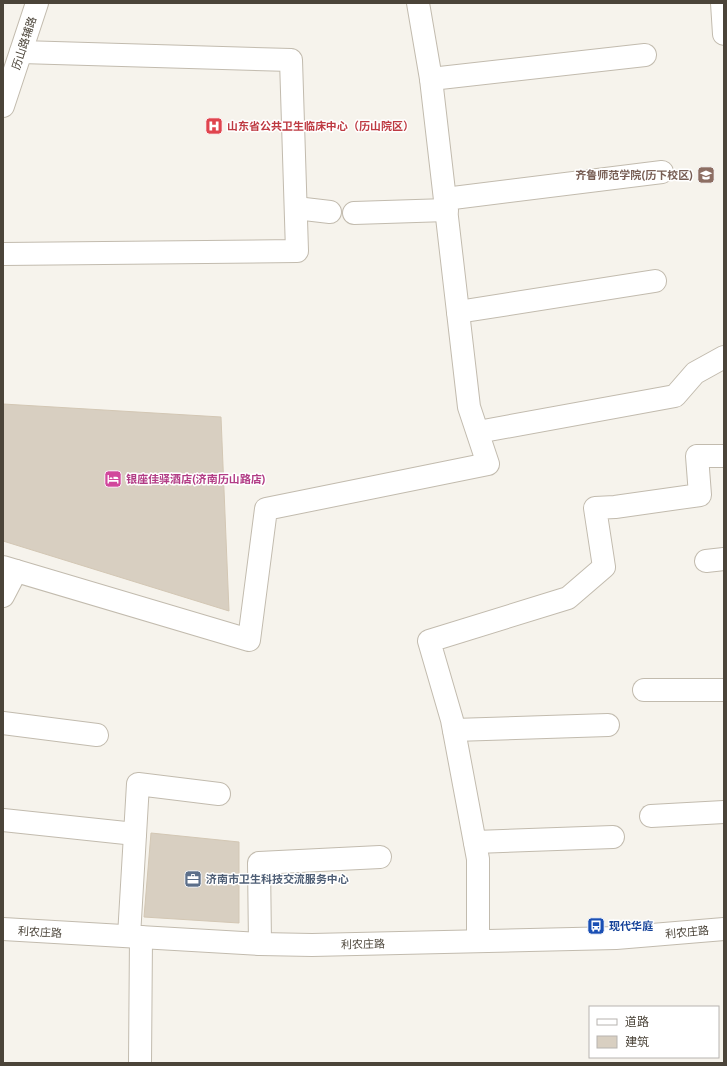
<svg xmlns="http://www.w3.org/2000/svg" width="727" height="1066" font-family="Ubuntu,'Noto Sans SC',sans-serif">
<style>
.building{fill:#d8cfc1;stroke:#d3c7b4}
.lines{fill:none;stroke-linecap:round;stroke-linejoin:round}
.minor-casing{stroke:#c2bbae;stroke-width:24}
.tertiary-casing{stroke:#c2bbae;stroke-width:24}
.minor{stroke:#fff;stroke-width:22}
.tertiary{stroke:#fff;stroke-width:22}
.labels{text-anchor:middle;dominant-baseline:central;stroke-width:3;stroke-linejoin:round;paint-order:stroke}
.street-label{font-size:11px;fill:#4b4439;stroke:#fff}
.health-label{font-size:11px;font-weight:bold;fill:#be3a42;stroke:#fff;text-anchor:start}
.education-label{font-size:11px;font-weight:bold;fill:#785e54;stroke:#fff;text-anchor:end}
.hotel-label{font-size:11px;font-weight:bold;fill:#b23c85;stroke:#fff;text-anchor:start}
.service-label{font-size:11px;font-weight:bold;fill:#4e5e75;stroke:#fff;text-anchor:start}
.transit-label{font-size:11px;font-weight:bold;fill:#164399;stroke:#fff;text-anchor:start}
</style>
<rect width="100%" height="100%" fill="#f6f3ec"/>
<!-- building -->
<g class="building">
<path d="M3,404L221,417L229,611L3,541Z"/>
<path d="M151,833L239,842V923L144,917Z"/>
</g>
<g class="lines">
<defs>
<g id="minor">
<path d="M722,3L724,34"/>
<path d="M431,79L645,55"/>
<path d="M445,199L662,172"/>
<path d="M296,208L330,212"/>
<path d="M354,213L447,210"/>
<path d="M3,254L297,251L291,60L21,52"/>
<path d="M458,312L655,281"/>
<path d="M478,432L675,396L695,373L724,357"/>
<path d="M706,561L724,559"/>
<path d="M3,567L249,640L266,509L488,464L469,407L431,79L418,3"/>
<path d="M3,596L16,571"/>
<path d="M644,690H724"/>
<path d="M3,723L97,735"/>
<path d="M454,730L608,725"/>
<path d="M651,816L724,812"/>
<path d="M3,820L135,834"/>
<path d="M475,842L613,837"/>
<path d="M129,936L138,784L219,794"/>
<path d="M478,941V859L452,720L429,641L568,598L604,567L595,508L615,507L700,495L697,456H724"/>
<path d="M260,944L259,863L380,857"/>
<path d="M140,1063L141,937"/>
</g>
<g id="tertiary">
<path d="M3,106L37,3"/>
<path d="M3,929L260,944L312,945L616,938L724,929"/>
</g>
</defs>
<!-- minor casing -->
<use href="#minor" class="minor-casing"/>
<!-- tertiary casing -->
<use href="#tertiary" class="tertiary-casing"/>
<!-- minor -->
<use href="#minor" class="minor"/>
<!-- tertiary -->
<use href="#tertiary" class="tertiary"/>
</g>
<!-- icons -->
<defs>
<symbol id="hospital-square" viewBox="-11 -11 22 22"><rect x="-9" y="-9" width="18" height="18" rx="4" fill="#e0444e" stroke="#fff"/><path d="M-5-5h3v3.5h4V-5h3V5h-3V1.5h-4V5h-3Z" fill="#fff"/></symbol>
<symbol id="university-square" viewBox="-11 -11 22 22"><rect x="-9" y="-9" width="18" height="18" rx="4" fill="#8d6e63" stroke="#fff"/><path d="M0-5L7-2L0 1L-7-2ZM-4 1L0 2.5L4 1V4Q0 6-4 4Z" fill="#fff"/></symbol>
<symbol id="hotel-square" viewBox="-11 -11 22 22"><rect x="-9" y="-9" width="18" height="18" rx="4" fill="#d1479c" stroke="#fff"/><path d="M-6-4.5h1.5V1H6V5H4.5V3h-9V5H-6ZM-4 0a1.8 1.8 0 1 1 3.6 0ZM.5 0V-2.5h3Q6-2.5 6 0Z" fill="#fff"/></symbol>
<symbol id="office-square" viewBox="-11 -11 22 22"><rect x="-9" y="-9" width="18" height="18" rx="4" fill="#5c6f8a" stroke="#fff"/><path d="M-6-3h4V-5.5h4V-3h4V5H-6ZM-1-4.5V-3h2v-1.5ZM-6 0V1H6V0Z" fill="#fff"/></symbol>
<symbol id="bus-square" viewBox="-11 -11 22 22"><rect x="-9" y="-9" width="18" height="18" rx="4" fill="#1a4fb4" stroke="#fff"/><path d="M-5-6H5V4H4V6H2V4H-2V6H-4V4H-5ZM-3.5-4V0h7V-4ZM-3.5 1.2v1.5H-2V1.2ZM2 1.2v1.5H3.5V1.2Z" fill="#fff"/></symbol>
</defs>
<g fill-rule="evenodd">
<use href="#hospital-square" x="204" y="116" width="20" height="20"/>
<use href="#university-square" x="696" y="165" width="20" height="20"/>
<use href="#hotel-square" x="103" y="469" width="20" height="20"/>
<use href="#office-square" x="183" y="869" width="20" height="20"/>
<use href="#bus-square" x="586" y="916" width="20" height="20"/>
</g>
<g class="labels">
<!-- street labels -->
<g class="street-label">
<text transform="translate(24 43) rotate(-72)">历山路辅路</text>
<text transform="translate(40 932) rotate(3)">利农庄路</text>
<text transform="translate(687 932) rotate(-5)">利农庄路</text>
<text transform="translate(363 944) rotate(-1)">利农庄路</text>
</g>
<!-- health labels -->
<g class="health-label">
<text x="227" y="126">山东省公共卫生临床中心（历山院区）</text>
</g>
<!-- education labels -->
<g class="education-label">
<text x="693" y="175">齐鲁师范学院(历下校区)</text>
</g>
<!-- hotel labels -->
<g class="hotel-label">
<text x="126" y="479">银座佳驿酒店(济南历山路店)</text>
</g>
<!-- service labels -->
<g class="service-label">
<text x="206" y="879">济南市卫生科技交流服务中心</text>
</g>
<!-- transit labels -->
<g class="transit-label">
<text x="609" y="926">现代华庭</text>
</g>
</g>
<!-- border -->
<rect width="727" height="1066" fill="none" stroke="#4b4439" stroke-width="8"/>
<!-- legend -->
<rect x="589" y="1006" width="130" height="52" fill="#ffffff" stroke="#b7b4b0"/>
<rect x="597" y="1019" width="20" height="6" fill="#ffffff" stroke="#b7b4b0"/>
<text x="625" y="1026" font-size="12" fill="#4b4439">道路</text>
<rect x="597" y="1036" width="20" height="12" fill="#d8cfc1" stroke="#b7b4b0"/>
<text x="625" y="1046" font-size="12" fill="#4b4439">建筑</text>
</svg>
